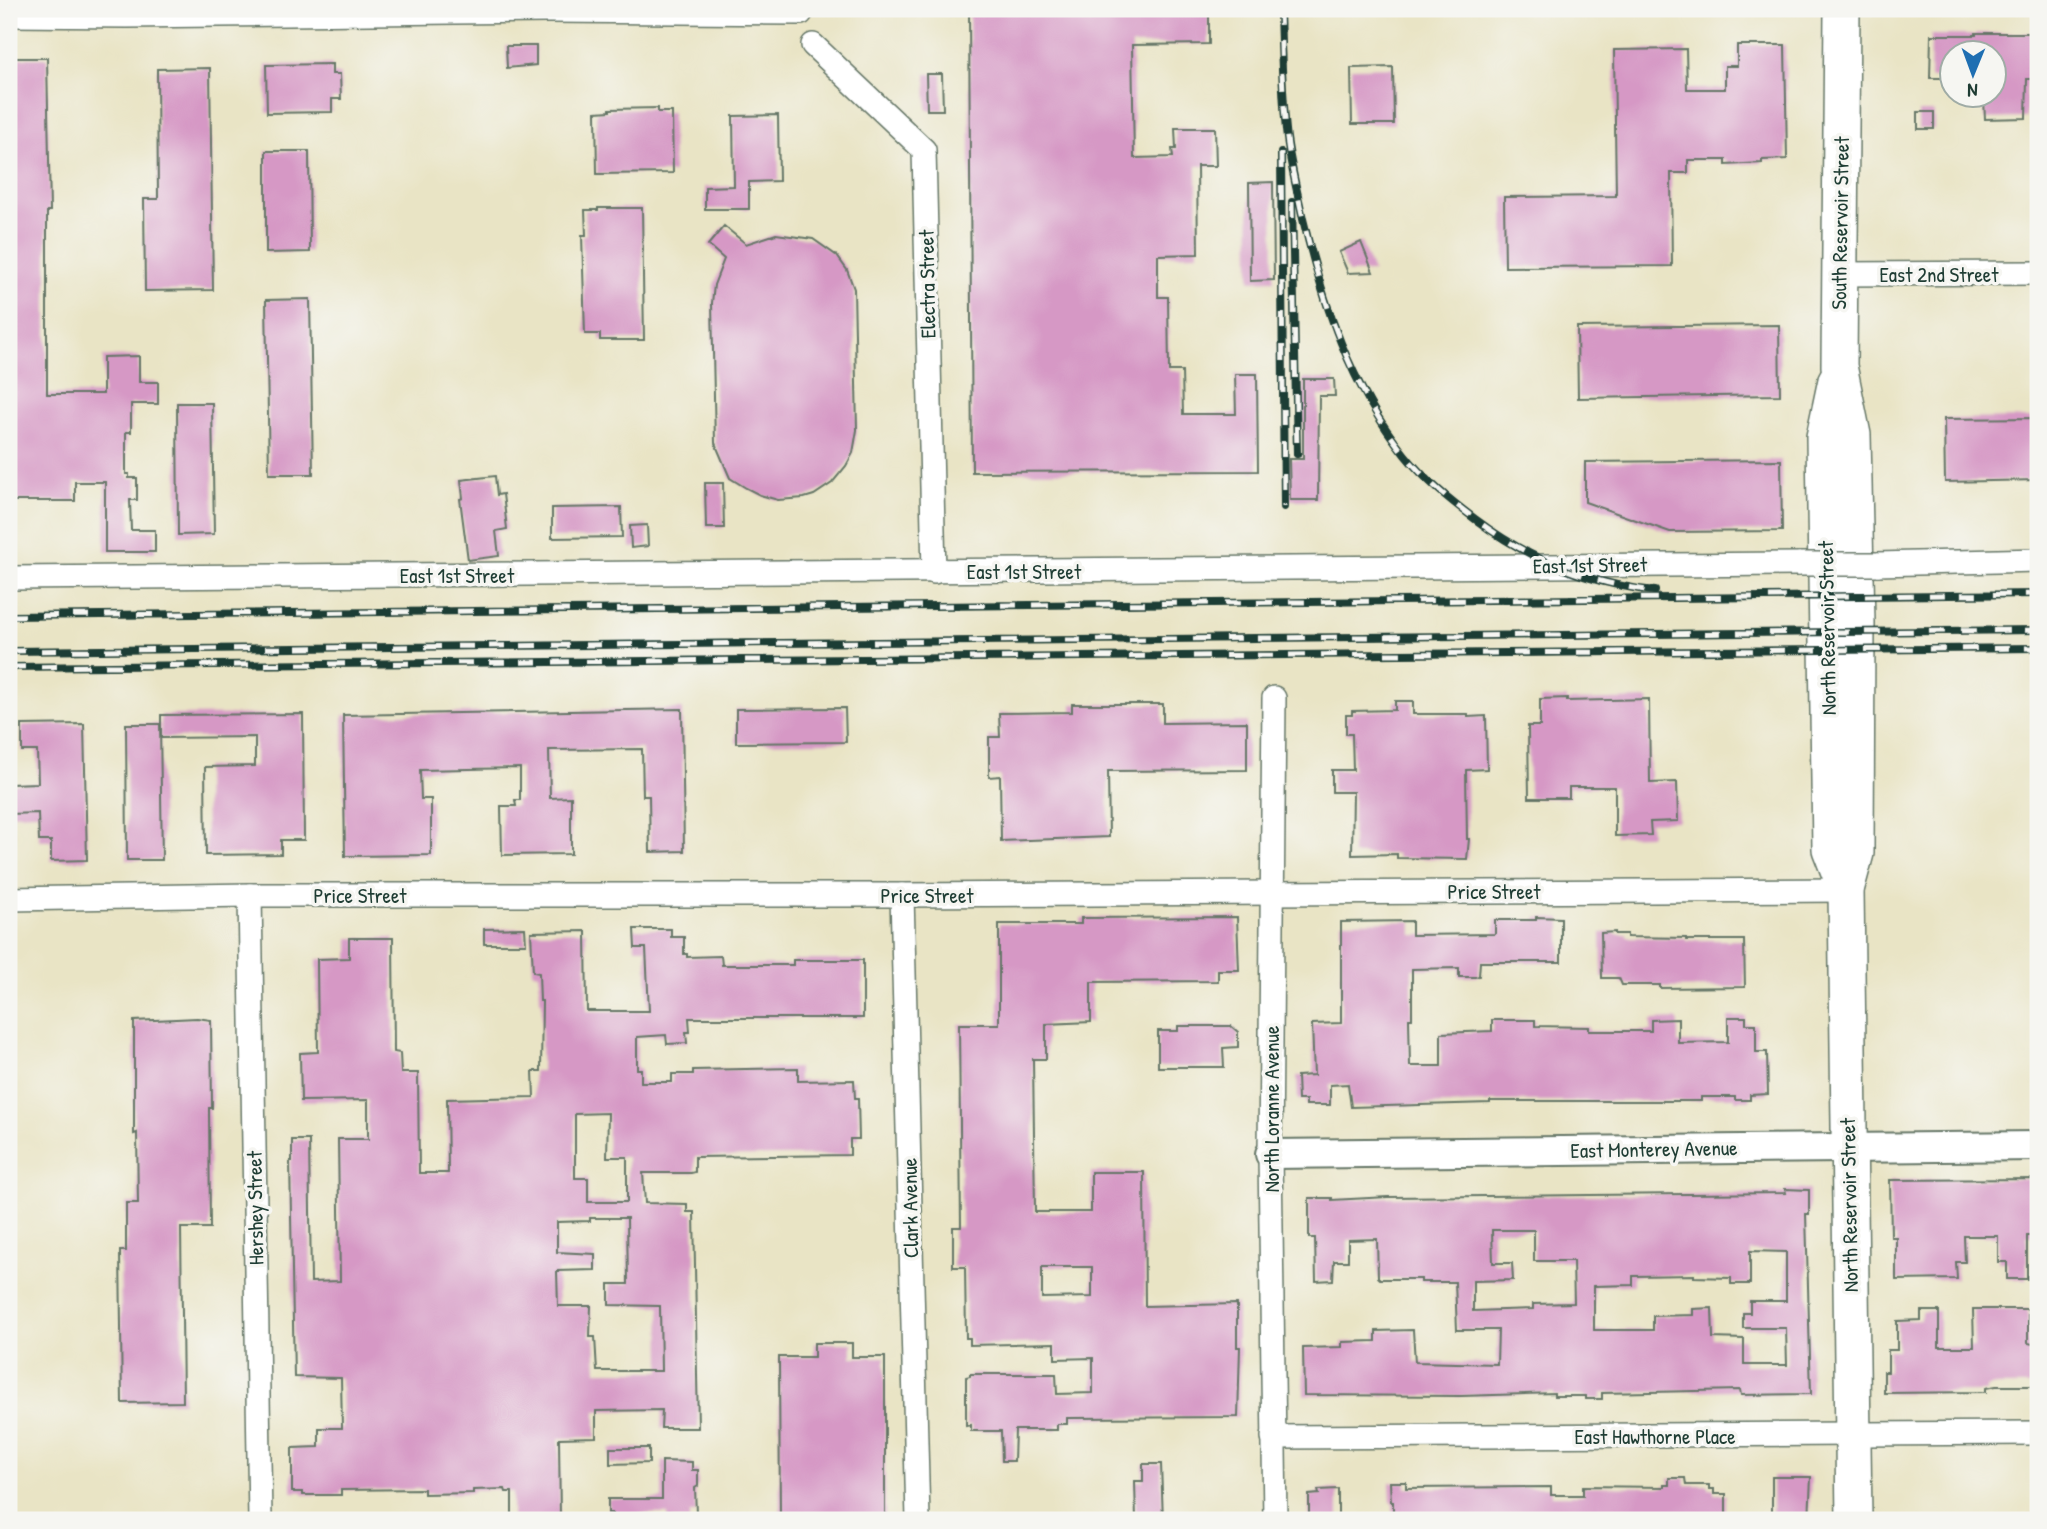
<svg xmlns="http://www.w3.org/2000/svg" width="2047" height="1529" font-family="'Patrick Hand',sans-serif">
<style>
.building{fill:#d698c5;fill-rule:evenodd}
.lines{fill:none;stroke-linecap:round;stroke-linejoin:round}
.minor-casing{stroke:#667767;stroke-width:26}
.tertiary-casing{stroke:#667767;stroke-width:32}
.primary-casing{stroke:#667767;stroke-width:38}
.minor{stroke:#fff;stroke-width:23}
.tertiary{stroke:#fff;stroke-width:28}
.primary{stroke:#fff;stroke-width:35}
.rail-casing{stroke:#1f3d34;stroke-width:8}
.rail{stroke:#f6f6f2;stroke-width:5;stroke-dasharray:16;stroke-linecap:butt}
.minor-bridge-casing{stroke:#667767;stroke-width:26;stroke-linecap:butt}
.minor-bridge{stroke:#fff;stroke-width:23}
.labels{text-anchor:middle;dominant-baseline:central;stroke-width:7;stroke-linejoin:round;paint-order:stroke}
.street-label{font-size:21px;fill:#1f3d34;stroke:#f6f6f2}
</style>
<rect width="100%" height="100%" fill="#f6f6f2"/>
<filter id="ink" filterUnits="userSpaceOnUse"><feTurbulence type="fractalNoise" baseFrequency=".0143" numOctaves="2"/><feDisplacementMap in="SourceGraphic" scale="14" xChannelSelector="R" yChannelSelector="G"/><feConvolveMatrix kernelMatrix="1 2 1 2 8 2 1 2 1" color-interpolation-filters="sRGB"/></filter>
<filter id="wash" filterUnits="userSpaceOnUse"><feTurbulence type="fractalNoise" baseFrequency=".00686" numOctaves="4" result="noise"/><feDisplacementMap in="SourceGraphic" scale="28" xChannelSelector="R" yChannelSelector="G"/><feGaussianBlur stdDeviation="1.57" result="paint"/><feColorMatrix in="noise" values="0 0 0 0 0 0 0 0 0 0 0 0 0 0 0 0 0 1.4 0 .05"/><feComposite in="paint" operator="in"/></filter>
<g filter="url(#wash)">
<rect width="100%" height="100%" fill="#e9e4c5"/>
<g id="blocks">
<!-- building -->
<g class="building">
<path d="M969,9H1209V44L1132,45L1134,158L1173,157L1172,149H1176L1175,128H1215L1216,166H1197L1198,254L1158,255V297H1168L1169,371H1182L1183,414H1236L1235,374H1257L1258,471L972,472Z"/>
<path d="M1976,33H2033V79H2027L2026,118L1985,119L1984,99H1994V52H1952V78H1930L1931,35H1976Z"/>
<path d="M1737,45H1785L1787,159L1762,160V163L1726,165V160H1688V173H1671L1672,266L1505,267L1504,197L1616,196L1614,50L1686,49L1687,89H1725V66H1737Z"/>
<path d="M506,46H536V65L507,68Z"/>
<path d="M9,58H47L50,211H47V394H103V357L139,356V382H158V404H131V432H126V474H129V478H137V500H130L131,530H155V552H105V482H75V501H9Z"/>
<path d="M332,64V74H340L341,99H332V112L267,113L266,65Z"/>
<path d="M1393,67L1394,124H1352L1351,68Z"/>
<path d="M210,68L213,290L145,291L144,199H158L157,69Z"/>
<path d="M926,74H942L943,110H927Z"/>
<path d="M658,108V112H672L673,173L597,174L596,112L610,111V109Z"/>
<rect x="1918" y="112" width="16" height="17"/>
<path d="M778,115L779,181L749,182V209H705V187L734,186L733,116Z"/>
<path d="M266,151H309L310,252L266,253Z"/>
<path d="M1273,182L1274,280L1250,281L1249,183Z"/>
<path d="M598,208H642L644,340H600V334H585L582,235H586L585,210H598Z"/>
<path d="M724,226L746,244L776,234L813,239L837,256L847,270L854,289L857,430L853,453L846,466L832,483L814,495L804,498L778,500L760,495L746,488L730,478L715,443L712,303L714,285L724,259L708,245Z"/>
<path d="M1361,242L1373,272L1348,273L1339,252Z"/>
<path d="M310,299L313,474H269L266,300Z"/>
<path d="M1779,325L1780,395L1578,398L1577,327Z"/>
<path d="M1303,379H1334L1335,396H1319L1318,500H1290L1289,459H1303Z"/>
<path d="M177,403H212L214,534L178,535Z"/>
<path d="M2038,418V480L1945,482L1944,419Z"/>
<path d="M1781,460L1782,531L1670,532L1585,502V462Z"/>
<path d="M495,476L497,495L503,494L507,529L496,531L499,556L468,560L460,499L463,498L461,480Z"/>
<path d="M705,483H723L724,528H706Z"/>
<path d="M621,507L622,537L552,538V508Z"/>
<path d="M647,525L648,546L631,548L630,526Z"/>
<path d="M1567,698V701L1649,699L1650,783L1677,782L1678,821L1650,822L1651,835L1615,836V787H1569V798H1529L1528,726H1540V699Z"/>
<path d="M1395,701H1413V714H1468V717L1486,716L1487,769L1466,770L1467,839H1469L1467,859L1397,858V854L1352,855L1353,792H1332V770H1353L1352,734H1346V715H1352V711L1395,710Z"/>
<path d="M1072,704H1163V723L1247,722V770L1108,771L1109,837L1001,841L1000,776L989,777V737H1000L999,713L1072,712Z"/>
<path d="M845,708L846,742L736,743V709Z"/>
<path d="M682,709L684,851L650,852L649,796H643L642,749L549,750L550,798L571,797V854L502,855L501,806H516L515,800H520V768L420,770L421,799H431V855L345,856L343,715Z"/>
<path d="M303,714L304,840H281V854L206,855L205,767L255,766V737L161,738V715Z"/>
<path d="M84,724L87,860L51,861V841H39L38,813L9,814V784L38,783L37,751H22V725Z"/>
<path d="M126,724H160L162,860H127Z"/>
<path d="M1237,917L1239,970H1218V981L1091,982V1022L1046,1024V1059H1033L1035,1212H1091V1172H1144L1145,1306L1237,1304V1347H1240L1238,1417L1067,1418V1424H1057V1430H1015L1014,1461H1002L1001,1431H971V1425L966,1426V1377L970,1376V1374H1056L1057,1394L1093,1393V1358L1055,1359V1343L970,1345V1338H966L965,1267H953V1227H961L959,1024H999V924H1081V918ZM1042,1267H1092V1297L1042,1298Z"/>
<path d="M1536,917L1561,918V962H1480L1479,976L1475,977H1459V968L1412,969V1019H1409L1410,1066H1441V1033L1492,1031V1020H1535V1026L1589,1027V1031H1651V1020L1678,1019V1043L1728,1042V1017H1746V1024H1756V1052H1767L1768,1094L1750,1095V1100H1735V1097H1701V1101H1490V1103L1351,1107L1348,1084L1330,1085V1105H1306V1100H1298L1297,1076L1314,1075L1312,1024L1341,1023V922L1412,921V935L1495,934V920H1536Z"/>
<path d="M525,928L526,944H484V929Z"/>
<path d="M634,929H671V937H684V954H687V957L721,956L722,965H793V960H863V1018H689L690,1032H686L687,1043L667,1044L666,1035L637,1037V1069H641V1082H672V1074H693V1070L798,1068V1081L854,1080L855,1098H858L859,1139H850V1155L695,1157V1172L691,1173H643L645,1203L687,1204V1212H694L698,1428H661L662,1410L596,1411V1437L559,1438L560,1520H512V1492H506L505,1489L473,1490V1493L424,1494V1489L341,1490V1495H303V1492H292V1448L319,1447V1428H342L341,1378L294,1377L290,1161H292V1140H309L311,1282L340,1281L338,1139H368V1100L301,1101L300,1053L318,1052L317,959L349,958V938H393L394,1052L400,1053L401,1073H418L419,1173H448L447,1099L534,1097L533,1071H541L542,1001H540L539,973L533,972L531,932L586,931L587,1011H649L646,948H635ZM608,1113L607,1157H627V1202H588V1178H575V1114ZM590,1218H627L628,1284H609V1305L660,1306L661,1371H597L595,1337H590L591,1306H558L557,1271L595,1270V1254L557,1252V1222L590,1221Z"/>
<path d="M1615,932V934H1627V937L1686,938V940H1744L1745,987L1660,988V985H1622L1619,978H1602L1601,933Z"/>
<path d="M197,1018L211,1020L212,1108H209L210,1228H181L183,1402L122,1403L120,1251H126V1203H138L137,1133L134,1134V1021Z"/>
<path d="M1178,1026H1231L1238,1032V1047L1223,1048L1224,1067H1158V1031H1178Z"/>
<path d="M2038,1179V1236H2027V1279H2007V1262H1998V1236H1964L1965,1262H1956L1957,1279L1896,1280V1237H1891L1890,1180Z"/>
<path d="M1785,1189L1809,1190V1214H1806L1811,1394L1741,1395L1740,1390L1650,1392L1602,1393V1399H1586V1396H1554V1393L1461,1396L1304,1395L1303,1348L1342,1347V1342L1376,1341V1331L1413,1330L1415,1362L1497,1364L1498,1330H1457L1455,1282H1421V1279H1380L1378,1277L1377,1239L1348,1240V1261H1334L1333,1280L1316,1281L1315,1238H1309V1198H1332V1200L1388,1197L1786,1193ZM1492,1230H1534V1261H1573L1574,1303L1533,1304V1309L1473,1311V1281L1513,1280L1512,1263H1493ZM1750,1251L1786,1252V1301H1750V1313H1743V1328H1786L1787,1365H1744V1339L1713,1338L1712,1308L1693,1309V1315L1653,1316V1330H1594V1286L1633,1285V1276L1694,1275V1277L1731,1278V1284H1750Z"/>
<path d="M1973,1309H2028V1343L2038,1345V1386H1996L1986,1388V1392L1884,1393V1372H1888V1350H1897V1321L1921,1320V1311H1939V1347H1974Z"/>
<path d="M814,1343H852V1357H885V1520H780L779,1357H814Z"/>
<path d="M610,1448H649V1463L610,1464Z"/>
<path d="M662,1461L692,1462V1470H698V1486L695,1488L696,1513H690V1520H668V1514H631V1520H612V1513H608V1499H662Z"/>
<path d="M1143,1464H1161L1163,1520H1136L1135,1481H1143Z"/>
<path d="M1772,1477H1811L1809,1520H1772Z"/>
<path d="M1669,1478H1685L1686,1485H1709V1489H1714V1494H1726V1516H1715V1520H1550V1517L1540,1516H1509V1520H1393V1502H1391L1390,1482H1406V1488L1551,1487V1495H1583V1486L1664,1487V1485H1669Z"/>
<path d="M1338,1489V1520H1309V1495L1319,1494L1318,1490Z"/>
</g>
</g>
</g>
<g filter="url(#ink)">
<use href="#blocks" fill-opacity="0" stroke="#667767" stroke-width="2"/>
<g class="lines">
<defs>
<g id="minor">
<path d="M9,15L127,16L549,11L801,13V9"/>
<path d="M813,45L924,150L934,572"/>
<path d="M1839,274L2038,273"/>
<path d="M1877,564L2038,560"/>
<path d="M9,578L1800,564"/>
<path d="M1274,698L1270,1154L1275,1520"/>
<path d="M250,895L260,1520"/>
<path d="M902,895L918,1520"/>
<path d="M9,899L250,895H902L1846,890"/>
<path d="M1273,1437L2038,1433"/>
</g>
<path id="tertiary" d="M1270,1154L2038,1146"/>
<g id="primary">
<path d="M1842,9L1839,366L1853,435L1857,623L1856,853L1846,890L1854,1520"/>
<path d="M1836,380L1824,437L1830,849L1846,890"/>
</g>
</defs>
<!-- minor casing -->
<use href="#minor" class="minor-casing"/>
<!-- tertiary casing -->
<use href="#tertiary" class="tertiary-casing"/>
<!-- primary casing -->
<use href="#primary" class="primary-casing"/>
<!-- minor -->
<use href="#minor" class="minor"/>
<!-- tertiary -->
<use href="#tertiary" class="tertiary"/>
<!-- primary -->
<use href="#primary" class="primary"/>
<defs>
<g id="rail">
<path d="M1280,9C1281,49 1282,90 1286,130C1289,160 1297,189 1303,219C1323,303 1350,386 1405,455C1425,480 1450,500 1475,519C1528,559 1589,584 1655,591"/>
<path d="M1281,153L1284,507"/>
<path d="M1292,202L1297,454"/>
<path d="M9,616L2038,594"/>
<path d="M9,651L2038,630"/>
<path d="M9,667L2038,648"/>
</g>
</defs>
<!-- rail casing -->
<use href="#rail" class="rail-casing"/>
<!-- rail -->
<use href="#rail" class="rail"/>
<defs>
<path id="minor-bridge" d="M1800,564H1877"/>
</defs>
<!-- minor-bridge casing -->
<use href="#minor-bridge" class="minor-bridge-casing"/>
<!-- minor-bridge -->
<use href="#minor-bridge" class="minor-bridge"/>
</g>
</g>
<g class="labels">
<!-- street labels -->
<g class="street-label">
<text transform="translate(1840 223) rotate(-89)">South Reservoir Street</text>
<text x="1939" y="274">East 2nd Street</text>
<text transform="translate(927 284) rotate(-91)">Electra Street</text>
<text transform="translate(1590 565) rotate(-1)">East 1st Street</text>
<text x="1024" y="571">East 1st Street</text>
<text x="457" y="575">East 1st Street</text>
<text transform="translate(1827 628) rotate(-91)">North Reservoir Street</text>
<text x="1494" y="891">Price Street</text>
<text x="360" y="895">Price Street</text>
<text x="927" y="895">Price Street</text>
<text transform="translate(1271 1109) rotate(-90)">North Loranne Avenue</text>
<text transform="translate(1654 1149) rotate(-1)">East Monterey Avenue</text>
<text transform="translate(1849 1205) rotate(-91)">North Reservoir Street</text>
<text transform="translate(255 1208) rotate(-91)">Hershey Street</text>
<text transform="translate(910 1208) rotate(-91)">Clark Avenue</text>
<text x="1655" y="1436">East Hawthorne Place</text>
</g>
</g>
<!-- margin -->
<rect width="2047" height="1529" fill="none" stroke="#f6f6f2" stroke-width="35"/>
<!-- north arrow -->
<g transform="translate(1973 74) rotate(181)"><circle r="33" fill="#f6f6f2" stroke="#a0aca6" stroke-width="2"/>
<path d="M0-5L12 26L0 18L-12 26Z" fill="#1f6fb2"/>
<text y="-10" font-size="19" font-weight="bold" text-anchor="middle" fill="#1f3d34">N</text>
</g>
</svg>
